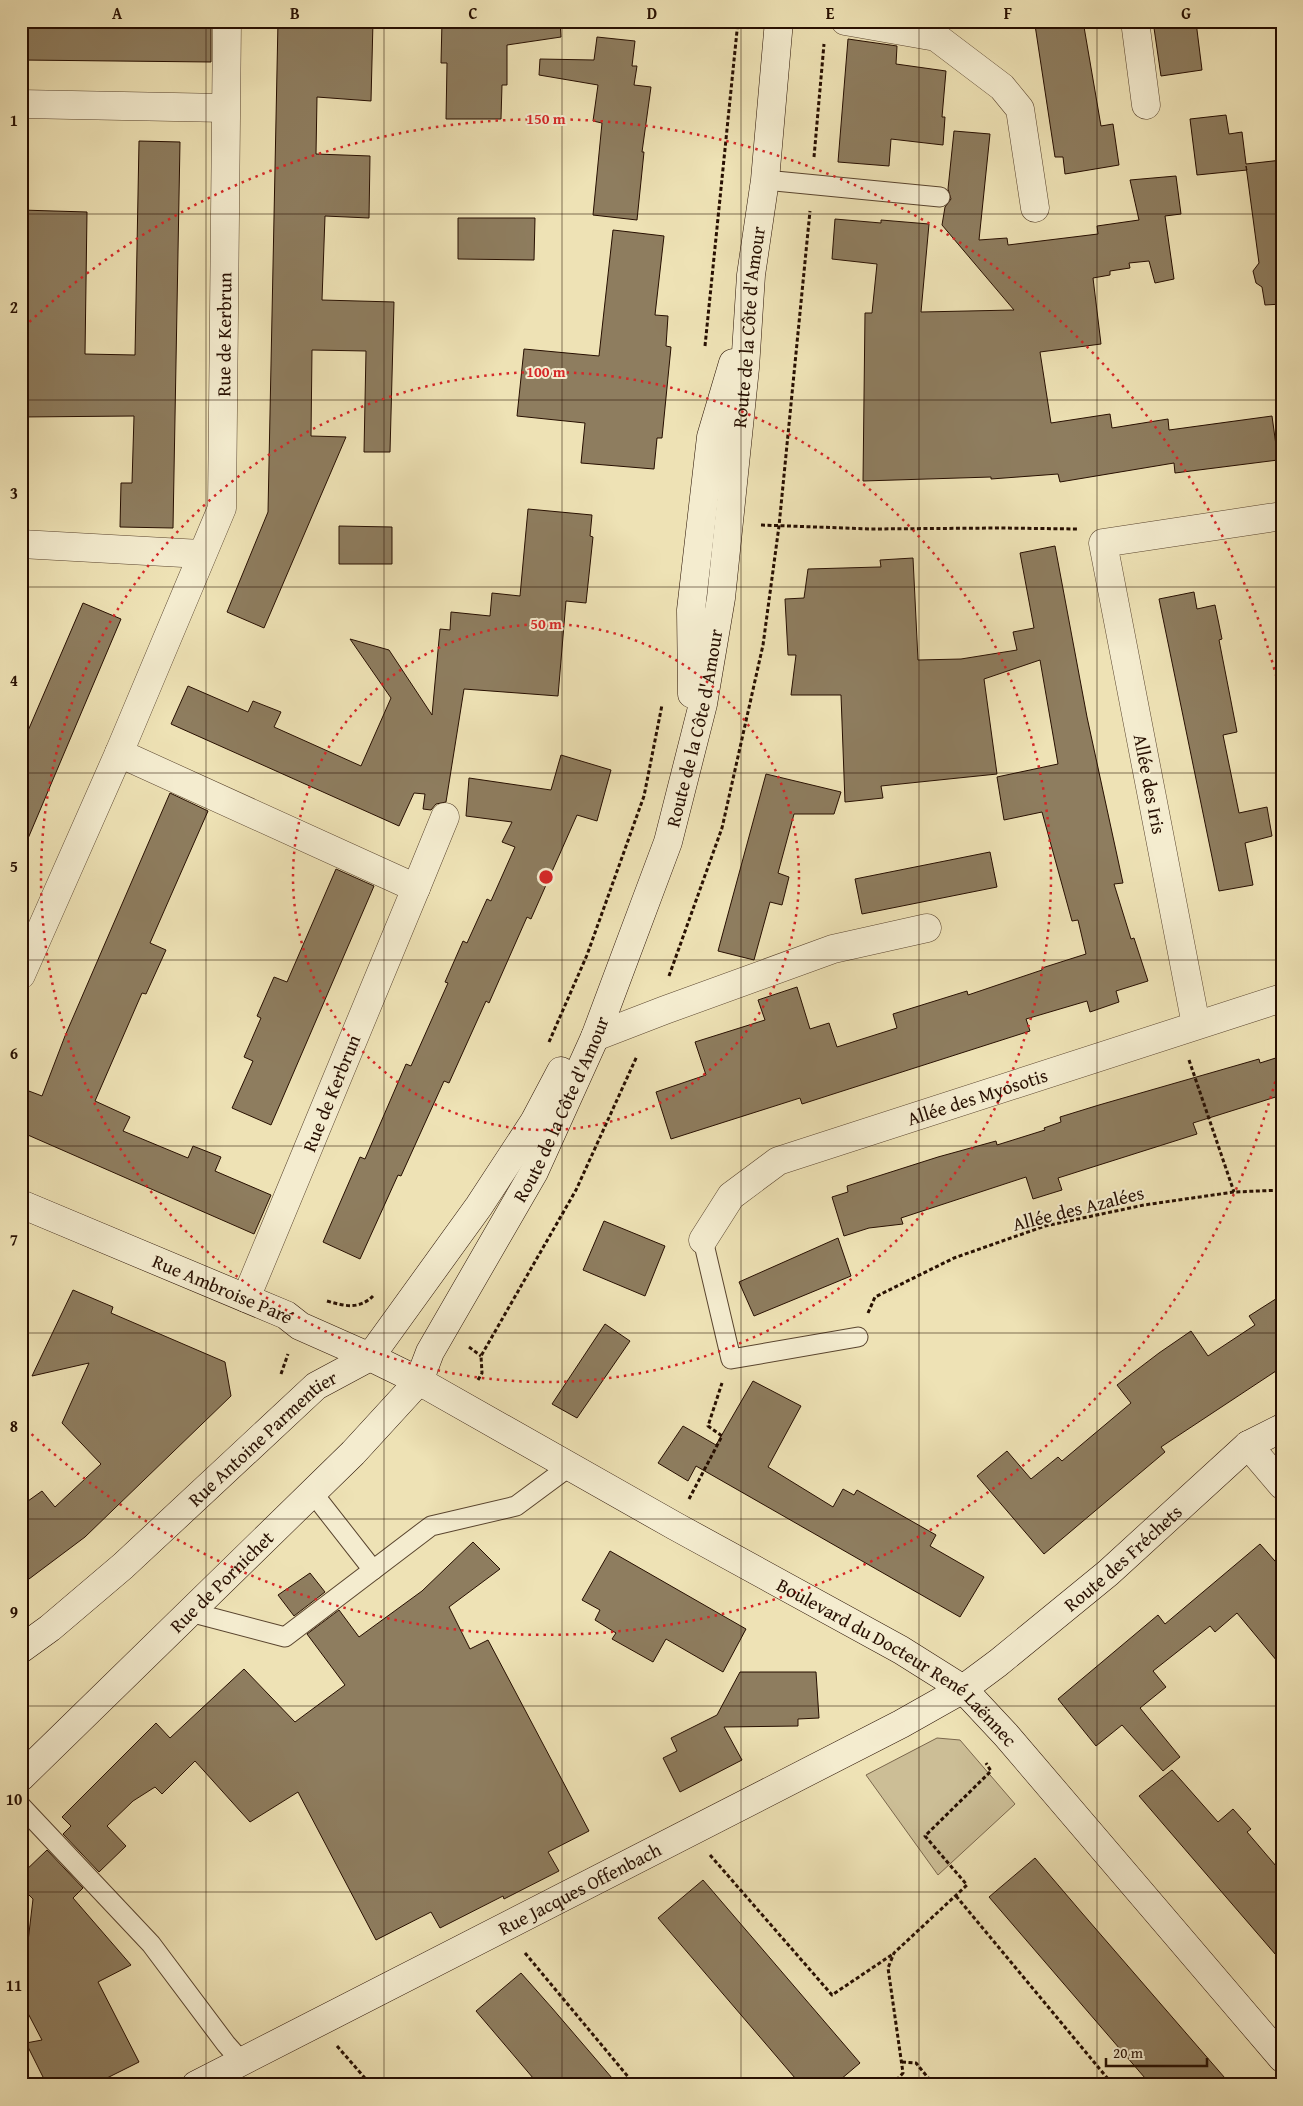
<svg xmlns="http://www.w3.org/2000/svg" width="1303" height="2106" font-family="'Gentium Book Plus',serif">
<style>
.green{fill:#ccbe96;stroke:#7a664c}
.building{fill:#8e7d5f;stroke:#270f01}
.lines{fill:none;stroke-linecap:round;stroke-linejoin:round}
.lane-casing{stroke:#59442e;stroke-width:21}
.street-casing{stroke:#59442e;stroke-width:29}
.secondary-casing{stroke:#270f01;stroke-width:29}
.path{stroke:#270f01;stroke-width:3;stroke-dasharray:4 2.5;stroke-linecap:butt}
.lane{stroke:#f4eccf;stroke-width:19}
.street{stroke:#f4eccf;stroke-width:28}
.secondary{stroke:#f4eccf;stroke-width:28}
.grid{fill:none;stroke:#270f01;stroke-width:1;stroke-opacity:0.55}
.ring{fill:none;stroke:#d62828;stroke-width:2.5;stroke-dasharray:2.5 5}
.labels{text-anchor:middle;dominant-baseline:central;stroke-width:4;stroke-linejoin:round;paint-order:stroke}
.street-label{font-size:19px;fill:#270f01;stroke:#f4eccf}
.centre{fill:#d62828;stroke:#f4eccf;stroke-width:2.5}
.ring-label{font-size:15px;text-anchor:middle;font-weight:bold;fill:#d62828;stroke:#f4eccf;stroke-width:4;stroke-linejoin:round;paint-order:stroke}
.neatline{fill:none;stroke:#270f01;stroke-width:2}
.grid-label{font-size:16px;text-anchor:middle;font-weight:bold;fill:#270f01}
</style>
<rect width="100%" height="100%" fill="#eee2b5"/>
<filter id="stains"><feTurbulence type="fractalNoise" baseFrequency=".004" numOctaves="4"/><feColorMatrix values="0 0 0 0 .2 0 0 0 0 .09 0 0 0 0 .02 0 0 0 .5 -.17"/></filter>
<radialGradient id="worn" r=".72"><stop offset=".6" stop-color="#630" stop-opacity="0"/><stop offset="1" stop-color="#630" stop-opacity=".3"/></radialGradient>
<!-- green -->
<path class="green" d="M937,1738L960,1740L1015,1804L938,1875L866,1775Z"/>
<!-- building -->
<g class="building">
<path d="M21,21L211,25V62L21,60Z"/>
<path d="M278,21H373L371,101L317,97L316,154L370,156L369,218L325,216L322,300L394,302L390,452H364L366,351L312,350L311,436L346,437L264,628L227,612L268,512Z"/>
<path d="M442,21H560L561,37L507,45V85H502L501,119H446L447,63H441Z"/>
<path d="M1042,21H1083L1101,126L1113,124L1119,165L1065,174L1063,157H1055L1035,25L1043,24Z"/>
<path d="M1196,22L1202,70L1161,76L1154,28Z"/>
<path d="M597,37L635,41L632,66H637L634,85L651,87L642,152H644L637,220L593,215L602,123L593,121L598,85L539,75L540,59L594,60Z"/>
<path d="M848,39L897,46L896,64L946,71L942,117H945L943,145L891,139L889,166L838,162Z"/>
<path d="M1226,115L1229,134L1242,132L1246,164L1282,160V304L1265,305L1262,287L1256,283L1253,271L1259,263L1246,166L1247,170L1197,175L1190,119Z"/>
<path d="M954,131L990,134L979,240L1007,238L1008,245L1098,234L1097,226L1139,220L1130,180L1176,176L1181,214L1165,216L1174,279L1155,283L1149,261L1129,263L1130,268L1110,271V275L1093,278L1101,344L1040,352L1051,423L1110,414L1112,428L1168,419L1169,430L1272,416L1278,460L1175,473L1174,463L1060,482L1058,474L991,479V477L863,481L865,313H872L877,264L832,259L835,219L881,223V220L929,224L921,312L1014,310L942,225L945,207L951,199L948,189Z"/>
<path d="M139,141L180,142L173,528L120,527L121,483H132L134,416L21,417V210L87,212L85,354L135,355Z"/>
<path d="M458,218H535L534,260L458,259Z"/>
<path d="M613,230L664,236L655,315L668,316L666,346L671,347L662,438H657L654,469L581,463L585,423L517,416L524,349L599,356Z"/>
<path d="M528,509L592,515L590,536L593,537L586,603L566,601L558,696L464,689L446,802L436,804L431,810L423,809L425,794L414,793L399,826L171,724L188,686L248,712L253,701L281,712L274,727L361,766L391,698L350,639L389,650L432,715L440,629L450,630L451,612L490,616L492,593L520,596Z"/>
<path d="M339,526L392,527V564H339Z"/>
<path d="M1055,546L1087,717L1123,883L1114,884L1131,939L1134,938L1148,981L1116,991L1119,1002L1090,1012L1087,1001L1026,1019L1030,1031L802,1104L800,1098L671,1139L656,1092L706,1075L695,1042L765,1020L758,1000L797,987L810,1029L829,1023L837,1047L897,1028L893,1014L967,991L968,995L1042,970V968L1086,954L1078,920L1072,921L1042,812L1004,820L997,777L1058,764L1040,660L984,679L997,774L881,786L883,798L845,802L841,695H791L796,655H788L785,599L804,598L808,569L879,567H881L880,560L913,558L918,660L961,659L1017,650L1013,632L1034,628L1020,553Z"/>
<path d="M1194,592L1197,609L1215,605L1222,639L1219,640L1237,732L1223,735L1239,813L1267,807L1272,836L1245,843L1253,885L1219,891L1159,599Z"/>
<path d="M83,603L121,619L21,855V747Z"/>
<path d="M561,755L611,770L597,821L577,815L531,919L527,917L489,1003L486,1001L449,1083L444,1081L401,1176L398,1175L360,1259L323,1242L360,1157L365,1159L406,1064L411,1066L448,983L445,982L463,941L467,943L487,899L491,901L515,847L502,842L512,822L466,816L469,778L551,790Z"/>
<path d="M766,774L841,792L834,814H794L778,873L789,877L782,905L770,902L754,960L718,951Z"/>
<path d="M170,793L208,811L150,943L166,950L146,994L142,993L95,1101L130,1117L123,1131L188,1158L193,1146L221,1157L215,1171L271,1195L254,1234L21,1132V1088L42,1096L65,1036Z"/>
<path d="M990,852L997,887L862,914L855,879Z"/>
<path d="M336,869L374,886L271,1125L232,1108L253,1061L244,1057L261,1018L257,1016L274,977L287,982Z"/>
<path d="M1282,1056V1095L1193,1123L1197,1134L1058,1178L1062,1190L1033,1199L1026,1177L901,1218L903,1224L869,1228L844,1236L832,1197L848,1192L847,1186L938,1157L996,1141L997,1145L1045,1130L1044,1128L1061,1122L1060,1117L1099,1105L1259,1059L1260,1063Z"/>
<path d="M604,1221L665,1246L645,1296L583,1270Z"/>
<path d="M838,1238L851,1276L754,1316L739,1282Z"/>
<path d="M73,1290L113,1307L111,1313L225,1362L231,1396L85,1537L21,1585V1506L42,1491L55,1507L101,1464L62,1423L89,1363L32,1376Z"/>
<path d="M1282,1295V1367L1161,1447L1165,1452L1044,1554L977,1476L1007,1451L1031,1479L1058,1457L1062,1461L1131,1403L1117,1385L1159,1353L1191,1331L1208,1356L1255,1325L1249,1316Z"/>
<path d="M605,1324L630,1341L577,1418L552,1404Z"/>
<path d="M753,1381L801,1406L768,1467L833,1507L843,1489L854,1495L857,1490L936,1535L930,1546L984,1577L960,1617L696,1466L688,1481L658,1463L683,1426L716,1445Z"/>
<path d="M473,1542L500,1569L449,1607L470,1649L488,1640L589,1831L548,1852L559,1871L504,1899L503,1896L440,1928L431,1912L376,1940L298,1792L250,1822L195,1761L162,1794L155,1787L133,1801L107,1826L126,1846L99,1872L63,1834L71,1826L62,1817L156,1723L170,1738L244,1669L295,1722L345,1685L307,1634L339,1610L359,1637L422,1591Z"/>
<path d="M1260,1544L1282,1569V1667L1237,1613L1215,1632L1210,1626L1153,1671L1166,1687L1140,1708L1180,1757L1163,1771L1122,1725L1096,1746L1058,1699L1158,1615L1165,1624Z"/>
<path d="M610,1551L746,1629L723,1672L666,1639L653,1662L612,1639L616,1633L595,1620L600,1610L582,1600Z"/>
<path d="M310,1573L325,1592L294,1616L278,1595Z"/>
<path d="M740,1672H816L819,1718L798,1719V1726L724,1727L742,1760L680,1792L663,1758L677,1751L671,1738L717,1715Z"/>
<path d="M1172,1770L1218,1822L1233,1809L1251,1829L1247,1832L1282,1873V1962L1139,1796Z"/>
<path d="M47,1850L83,1888L73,1898L131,1965L98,1982L139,2062L93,2085H47L26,2043L42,2040L21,2000V1969L25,1967L33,1899L21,1887V1880L22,1874Z"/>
<path d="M1035,1858L1082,1913L1231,2085H1151L989,1897Z"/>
<path d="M703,1880L860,2063L834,2085H801L658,1918Z"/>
<path d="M521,1973L552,2008L618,2085H539L476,2011Z"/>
</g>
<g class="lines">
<defs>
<g id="lane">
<path d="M765,180L940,197"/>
<path d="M703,1240L731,1359L858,1337"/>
<path d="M312,1492L373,1570"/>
<path d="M190,1612L285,1637L431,1526L516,1506L570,1466"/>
<path d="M21,1806L151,1944L226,2044L241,2061"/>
</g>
<g id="street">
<path d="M845,21L936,37L1002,87L1020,109L1035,208"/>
<path d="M1135,21L1146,105"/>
<path d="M21,104L225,108"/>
<path d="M21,544L201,554"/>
<path d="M119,753L416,888L246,1298"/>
<path d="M416,888L445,817"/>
<path id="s1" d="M21,975L119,753L222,508L227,21"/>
<path d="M1196,1025L1103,543L1282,516"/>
<path d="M595,1037L665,1010L833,949L927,928"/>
<path id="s2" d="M703,1240L731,1196L778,1161L1282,998"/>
<path d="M1248,1445L1282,1485"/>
</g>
<g id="secondary">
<path d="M692,694L691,610L711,437L733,363"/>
<path id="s3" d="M21,1204L286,1315L300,1326L370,1357L419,1381L675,1526L901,1650L963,1689L1006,1735L1282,2058"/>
<path id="s4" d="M21,1649L50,1628L123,1566L316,1386L370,1357L479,1206L534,1122L561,1071"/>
<path id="s5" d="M21,1777L353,1453L419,1381L430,1352L534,1172L595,1037L668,842L703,704L721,598L745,368L751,275L765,180L779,21"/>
<path id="s6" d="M196,2085L901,1724L963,1689L998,1663L1108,1573L1248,1445L1282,1428"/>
</g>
</defs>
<!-- lane casing -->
<use href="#lane" class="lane-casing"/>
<!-- street casing -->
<use href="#street" class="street-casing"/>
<!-- secondary casing -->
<use href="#secondary" class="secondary-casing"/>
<!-- path -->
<g class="path">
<path d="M814,157L824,44"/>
<path d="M705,346L738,21"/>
<path d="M761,525L871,529L1000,528L1077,529"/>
<path d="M669,976L722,828L763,645L779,526L810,211"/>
<path d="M549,1042L587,955L644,796L662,705"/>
<path d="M1189,1060L1234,1192"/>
<path d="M327,1301C344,1306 359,1310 373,1296"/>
<path d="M868,1313L875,1297L954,1258L1045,1226L1144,1205L1234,1192L1282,1190"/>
<path d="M469,1347L481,1356"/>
<path d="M281,1374L288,1354"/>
<path d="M478,1380L482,1373L481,1356L576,1190L637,1056"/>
<path d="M689,1499L722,1436L708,1426L722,1383"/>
<path d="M710,1855L832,1995L893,1954"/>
<path d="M956,1896L1113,2085"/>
<path d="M525,1953L635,2085"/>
<path d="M337,2046L371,2085"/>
<path d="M902,2062L916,2063L934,2085"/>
<path d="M892,2085L903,2073L888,1968L894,1953L967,1885L925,1836L991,1771L986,1763"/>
</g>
<!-- lane -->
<use href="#lane" class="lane"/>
<!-- street -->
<use href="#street" class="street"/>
<!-- secondary -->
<use href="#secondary" class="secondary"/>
</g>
<!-- grid -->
<path class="grid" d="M206,21V2085M384,21V2085M562,21V2085M741,21V2085M919,21V2085M1097,21V2085M21,214H1282M21,400H1282M21,587H1282M21,773H1282M21,960H1282M21,1146H1282M21,1333H1282M21,1519H1282M21,1706H1282M21,1892H1282"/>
<!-- distance rings -->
<g class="ring">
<circle cx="546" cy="877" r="253"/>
<circle cx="546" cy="877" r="505"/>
<path d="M1281 1060A758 758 0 0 1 24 1427M24 327A758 758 0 0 1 1281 694"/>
</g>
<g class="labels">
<!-- street labels -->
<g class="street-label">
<text stroke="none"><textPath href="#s5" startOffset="1679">Route de la Côte d'Amour</textPath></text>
<text stroke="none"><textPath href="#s1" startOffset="682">Rue de Kerbrun</textPath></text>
<text stroke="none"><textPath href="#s5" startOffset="1274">Route de la Côte d'Amour</textPath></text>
<text transform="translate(1150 784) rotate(79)">Allée des Iris</text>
<text transform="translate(331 1093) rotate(-68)">Rue de Kerbrun</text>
<text stroke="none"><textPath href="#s2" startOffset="320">Allée des Myosotis</textPath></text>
<text stroke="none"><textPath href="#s5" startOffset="869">Route de la Côte d'Amour</textPath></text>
<text transform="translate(1078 1208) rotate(-14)">Allée des Azalées</text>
<text stroke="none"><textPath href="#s3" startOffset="219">Rue Ambroise Paré</textPath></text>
<text stroke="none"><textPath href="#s4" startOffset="321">Rue Antoine Parmentier</textPath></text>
<text stroke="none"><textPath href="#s6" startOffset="1070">Route des Fréchets</textPath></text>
<text stroke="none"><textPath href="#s5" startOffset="280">Rue de Pornichet</textPath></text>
<text stroke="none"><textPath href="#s3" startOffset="992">Boulevard du Docteur René Laënnec</textPath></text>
<text stroke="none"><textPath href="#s6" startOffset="431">Rue Jacques Offenbach</textPath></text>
</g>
</g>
<circle cx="546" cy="877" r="8" class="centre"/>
<g class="ring-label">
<text x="546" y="124">150 m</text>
<text x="546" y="377">100 m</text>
<text x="546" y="629">50 m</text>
</g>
<!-- margin -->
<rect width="1303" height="2106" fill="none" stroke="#eee2b5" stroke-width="55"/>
<!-- scale -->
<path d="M1106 2058v8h101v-8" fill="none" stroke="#270f01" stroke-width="2.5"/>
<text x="1113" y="2058" font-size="15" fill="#270f01" stroke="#f4eccf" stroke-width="4" paint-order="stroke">20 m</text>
<rect x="28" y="28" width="1248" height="2050" class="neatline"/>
<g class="grid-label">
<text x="117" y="19">A</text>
<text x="295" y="19">B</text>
<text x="473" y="19">C</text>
<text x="652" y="19">D</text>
<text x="830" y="19">E</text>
<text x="1008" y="19">F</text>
<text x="1186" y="19">G</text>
<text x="14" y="126">1</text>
<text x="14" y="313">2</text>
<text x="14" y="499">3</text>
<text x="14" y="686">4</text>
<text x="14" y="872">5</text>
<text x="14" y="1059">6</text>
<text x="14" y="1245">7</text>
<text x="14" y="1432">8</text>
<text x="14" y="1618">9</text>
<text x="14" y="1805">10</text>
<text x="14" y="1991">11</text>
</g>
<rect width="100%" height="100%" filter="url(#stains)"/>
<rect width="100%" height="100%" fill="url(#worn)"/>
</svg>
